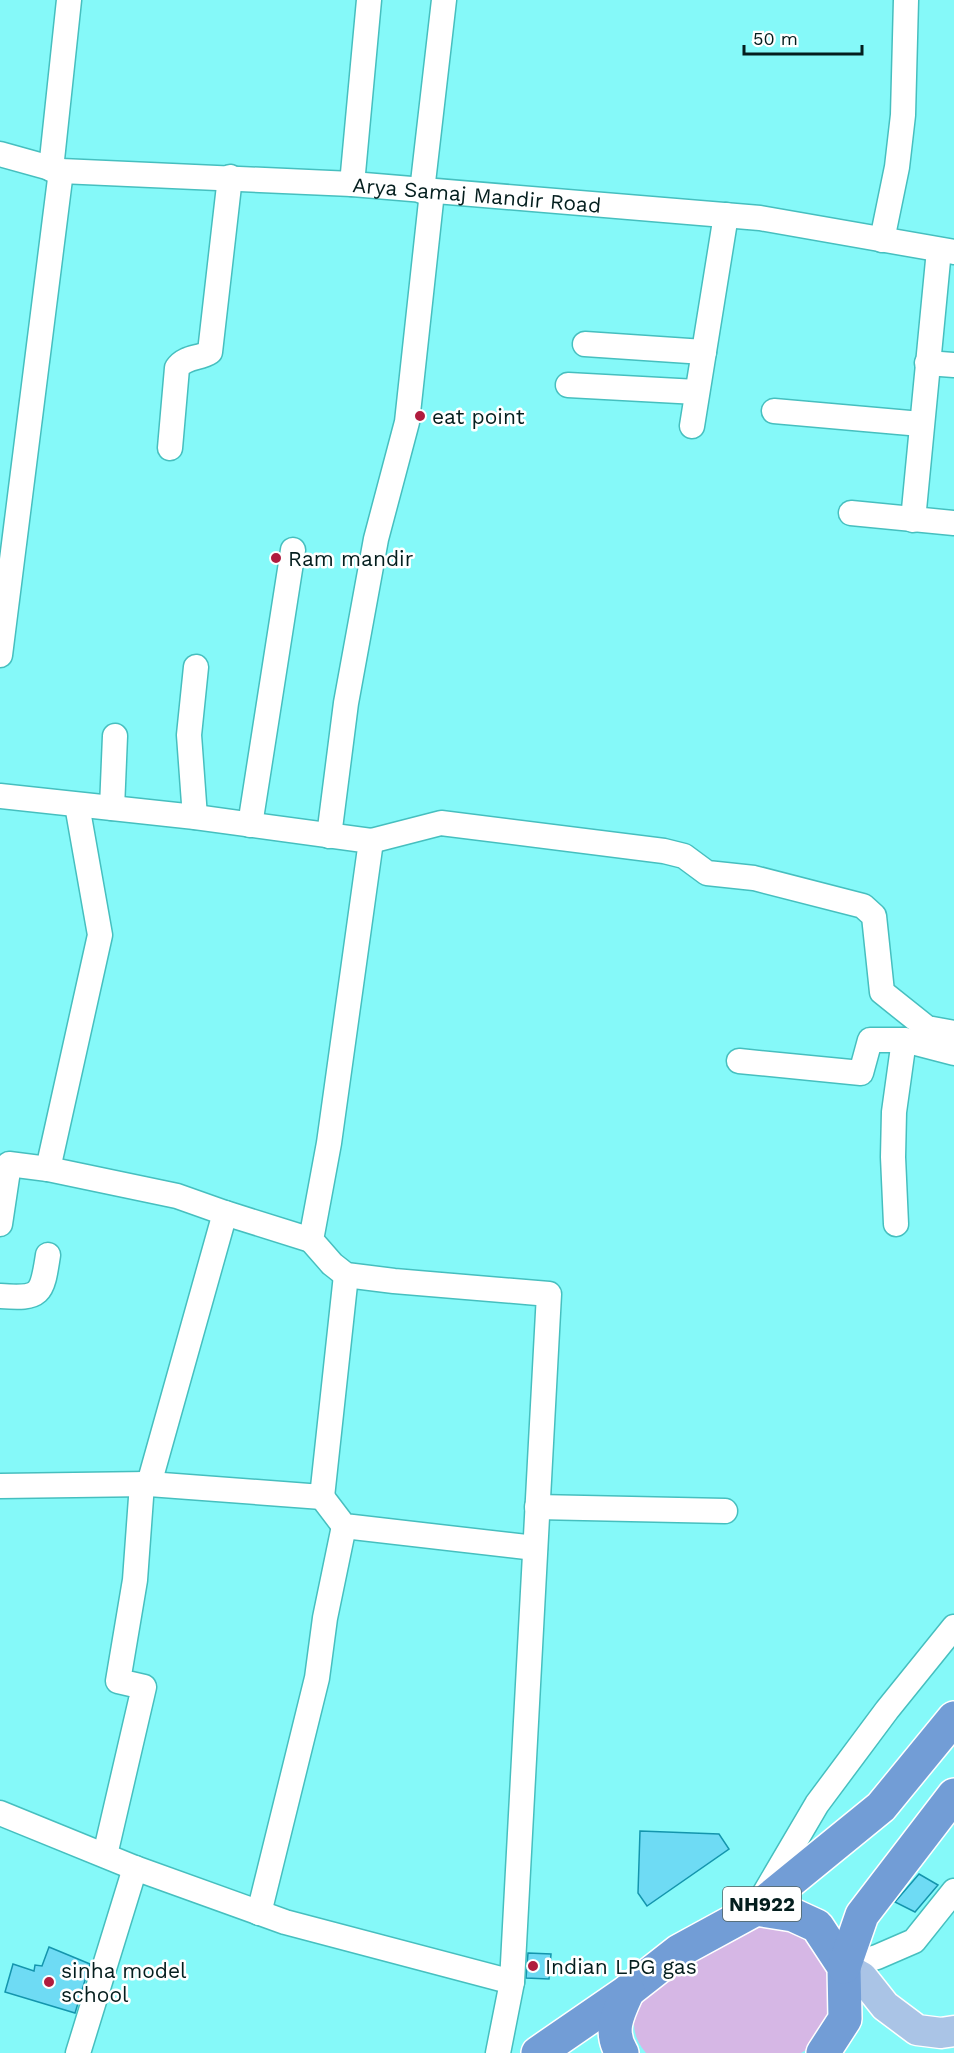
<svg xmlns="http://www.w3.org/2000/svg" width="954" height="2053" font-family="'Work Sans',sans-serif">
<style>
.green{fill:#d6b7e5}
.building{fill:#6edbf4;stroke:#1495ad;stroke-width:1.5}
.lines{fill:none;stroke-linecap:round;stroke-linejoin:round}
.minor-casing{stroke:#46bfbf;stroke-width:27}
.major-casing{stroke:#fff;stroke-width:33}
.highway-casing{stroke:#fff;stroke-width:36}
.minor{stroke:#fff;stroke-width:24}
.major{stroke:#aac4e6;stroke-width:30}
.highway{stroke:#729dd6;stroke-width:33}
.poi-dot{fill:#b01c3e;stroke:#fff;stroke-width:2}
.labels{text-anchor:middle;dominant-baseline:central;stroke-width:5;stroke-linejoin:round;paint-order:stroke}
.shield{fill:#fff;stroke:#4f6262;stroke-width:1.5}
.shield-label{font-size:20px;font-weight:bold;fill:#041e1e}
.street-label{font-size:21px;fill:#041e1e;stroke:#fff}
.poi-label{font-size:21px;fill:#041e1e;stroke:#fff;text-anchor:start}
</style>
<rect width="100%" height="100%" fill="#85f9f9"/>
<!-- green -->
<path class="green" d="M754,1922L797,1929L827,1961L836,1997L824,2031L806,2050L801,2053H646C629,2033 632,2015 643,1993Z"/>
<!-- building -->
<g class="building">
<path d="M640,1831L719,1834L729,1849L647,1906L638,1893Z"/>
<path d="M919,1874L938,1885L915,1912L895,1902Z"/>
<path d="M49,1947L90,1964L75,2013L5,1992L13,1964L34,1971L35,1965L42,1966Z"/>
<path d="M528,1953L551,1954L549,1979L526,1978Z"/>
</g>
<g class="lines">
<defs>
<g id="minor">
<path id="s1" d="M0,154L61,171L352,184L760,218L954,252"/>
<path d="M51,169L69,0"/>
<path d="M352,184L369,0"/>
<path d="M422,191L444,0"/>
<path d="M882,240L897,167L903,115L906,0"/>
<path d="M585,344L704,352"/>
<path d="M927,363L954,365"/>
<path d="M568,385L697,392"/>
<path d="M774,411L921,424"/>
<path d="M692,426L726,215"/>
<path d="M170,448L177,368C185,356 200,359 210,352L230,177"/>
<path d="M851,513L954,523"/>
<path d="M913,520L939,250"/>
<path d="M0,655L61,171"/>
<path d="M0,796L195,817L371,841L329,1143L311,1240L332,1264L346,1275L394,1281L549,1294L512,1982L498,2053"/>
<path d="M112,808L115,736"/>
<path d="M195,817L189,735L196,667"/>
<path d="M250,825L293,550"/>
<path d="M329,836L346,703L376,539L407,422L432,192"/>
<path d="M371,841L441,823L664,851L684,856L707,873L754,878L863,906L874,916L882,992L927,1028L954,1033"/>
<path d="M739,1061L861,1073L870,1040H904L954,1053"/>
<path d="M48,1169L100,935L77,805"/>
<path d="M0,1224L9,1164L48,1169L177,1196L225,1213"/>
<path d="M896,1224L893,1157L894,1112L904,1040"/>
<path d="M0,1296C41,1299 42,1295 48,1255"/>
<path d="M149,1484L225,1213L311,1240"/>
<path d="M0,1486L149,1484L322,1497L346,1275"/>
<path d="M322,1497L344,1526L535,1548"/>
<path d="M537,1507L725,1511"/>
<path d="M0,1813L135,1868L285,1922L512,1982"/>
<path d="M105,1855L144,1687L118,1681L135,1580L142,1484"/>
<path d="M763,1896L817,1804L887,1710L954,1627"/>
<path d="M259,1913L317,1678L325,1618L344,1526"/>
<path d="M844,1967L877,1957L914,1941L954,1891"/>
<path d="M78,2053L135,1868"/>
</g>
<path id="major" d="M844,1967L862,1977L885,2006L917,2030L941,2033L954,2031"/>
<g id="highway">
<path d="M756,1909L793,1915L817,1926L844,1967L845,2019L823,2053"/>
<path d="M844,1967L862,1915L954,1795"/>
<path d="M538,2053L628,1991L679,1951L756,1909L881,1807L954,1718"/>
<path d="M622,2053C608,2031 618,2013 628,1991"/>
</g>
</defs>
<!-- minor casing -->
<use href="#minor" class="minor-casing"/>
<!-- major casing -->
<use href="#major" class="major-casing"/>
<!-- highway casing -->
<use href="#highway" class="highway-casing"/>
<!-- minor -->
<use href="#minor" class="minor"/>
<!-- major -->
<use href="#major" class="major"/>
<!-- highway -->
<use href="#highway" class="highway"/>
</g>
<!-- markers -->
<g class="poi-dot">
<circle cx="420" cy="416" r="6"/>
<circle cx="276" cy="558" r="6"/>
<circle cx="533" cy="1966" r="6"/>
<circle cx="49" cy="1982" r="6"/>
</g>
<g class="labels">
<!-- shield labels -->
<rect class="shield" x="723" y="1887" width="78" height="34" rx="4.5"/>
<g class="shield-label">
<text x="762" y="1904">NH922</text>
</g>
<!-- street labels -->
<g class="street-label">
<text stroke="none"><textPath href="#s1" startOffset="480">Arya Samaj Mandir Road</textPath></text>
</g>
<!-- poi labels -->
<g class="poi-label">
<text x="432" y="416">eat point</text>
<text x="288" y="558">Ram mandir</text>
<text x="545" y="1966">Indian LPG gas</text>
<text x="61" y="1970">sinha model<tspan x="61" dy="24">school</tspan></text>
</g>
</g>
<!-- scale -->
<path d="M744 45v9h118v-9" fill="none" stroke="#041e1e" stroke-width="3"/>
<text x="753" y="45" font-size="18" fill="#041e1e" stroke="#ffffff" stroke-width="4.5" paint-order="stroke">50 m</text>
</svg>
